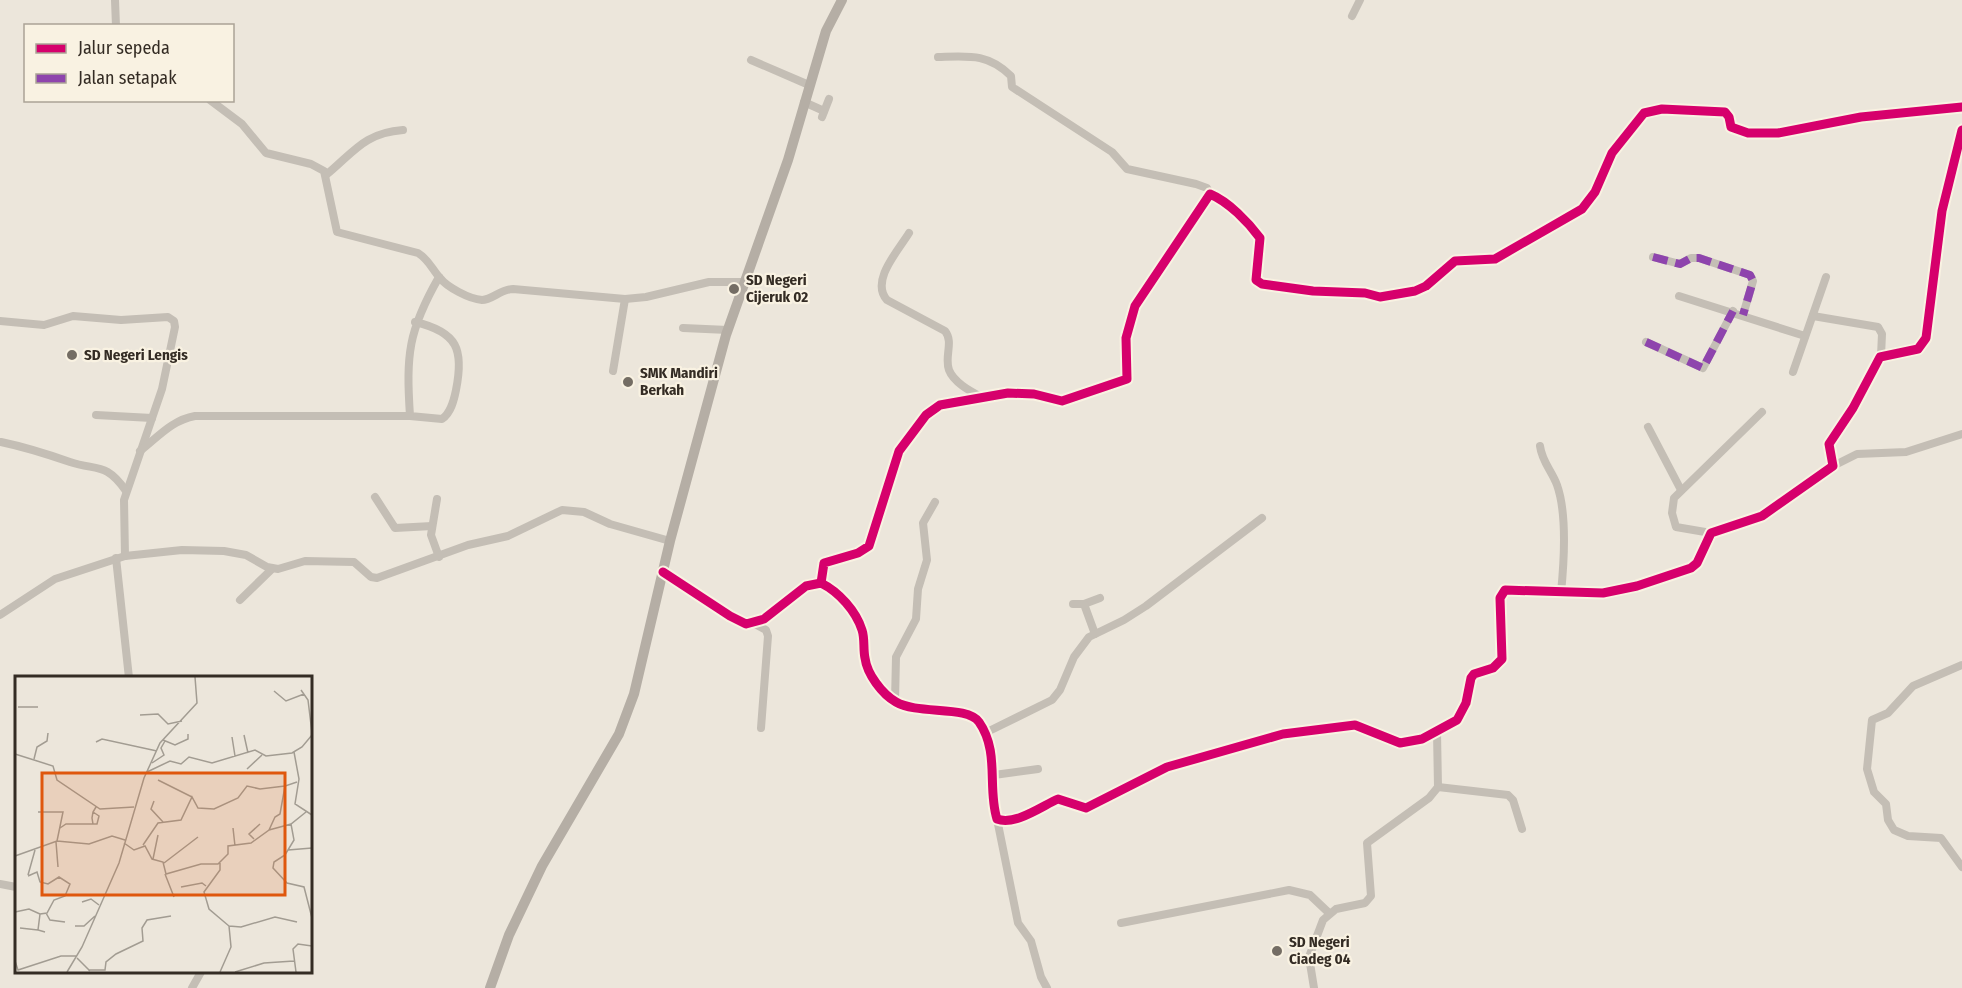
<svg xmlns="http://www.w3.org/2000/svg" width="1962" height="988" font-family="'Fira Sans Condensed',sans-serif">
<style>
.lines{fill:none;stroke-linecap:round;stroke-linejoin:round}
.street{stroke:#c4beb5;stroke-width:8}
.secondary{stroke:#b5aea5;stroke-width:10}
.quiet{stroke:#8e44ad;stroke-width:8;stroke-dasharray:15 8;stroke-linecap:butt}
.cycleway-casing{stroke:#f9f2e2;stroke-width:13}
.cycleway{stroke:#d6006c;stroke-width:9}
.poi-dot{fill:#746d64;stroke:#f9f2e2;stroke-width:2}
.labels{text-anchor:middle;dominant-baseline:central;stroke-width:4.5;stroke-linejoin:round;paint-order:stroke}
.poi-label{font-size:15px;font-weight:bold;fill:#342c24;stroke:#f9f2e2;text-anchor:start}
.inset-road{fill:none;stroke:#a29c92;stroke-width:1.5}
.view{fill:#df570d;fill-opacity:0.15;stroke:#df570d;stroke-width:3}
.inset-edge{fill:none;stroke:#342c24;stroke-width:3}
</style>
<rect width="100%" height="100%" fill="#ece6db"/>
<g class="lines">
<!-- street -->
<g class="street">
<path d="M115,0L116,26"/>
<path d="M1352,16L1360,0"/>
<path d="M938,57C968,56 988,53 1011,76L1012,87L1112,152L1127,169L1196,184L1207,188L1210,194"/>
<path d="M751,60L809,85"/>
<path d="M210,100L242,124L266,153L311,164L324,171L337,232L418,253C429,260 432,269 440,278C447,287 469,299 482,300C492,300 501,289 513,289L625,299L646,297L709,282H744"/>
<path d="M804,102L824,111"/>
<path d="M822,117L829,99"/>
<path d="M326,175C354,152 364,133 403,130"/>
<path d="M909,233C898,251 870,281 887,300L945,331C954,342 944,357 949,370C954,383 972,392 983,398"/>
<path d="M1653,257L1680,264L1691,258H1699L1750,275L1753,281L1743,315"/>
<path d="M1679,296L1805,336"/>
<path d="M1813,316L1878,327L1882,334L1881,356"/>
<path d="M0,321L44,325L73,316L121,320L168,317L174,321L175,327L162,389L124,500L125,556"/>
<path d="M415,322C458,332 464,350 456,390C454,400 451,413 442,419L410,416C406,355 408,331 439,277"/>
<path d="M683,328L728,330"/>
<path d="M1646,342L1703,368L1733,311"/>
<path d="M613,371L625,299"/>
<path d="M1793,372L1826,277"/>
<path d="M96,415L152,418"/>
<path d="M1648,427L1681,490"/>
<path d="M1,442C25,447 47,454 70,462C97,471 106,462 126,491"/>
<path d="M1540,446C1542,462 1552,471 1557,485C1567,513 1564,563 1561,593"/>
<path d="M140,451C158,437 172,420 195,416H410"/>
<path d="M1833,466L1857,454L1906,452L1962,434"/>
<path d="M375,497L395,528L432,526"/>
<path d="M437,499L431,535L439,557"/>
<path d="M1711,533L1676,527L1672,513L1674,498L1762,412"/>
<path d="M116,558L129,678"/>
<path d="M663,572L730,616L746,624L764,619L806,586L821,583C839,592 856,611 862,630C865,639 863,649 865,658C867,674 882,694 896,702C918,715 967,705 979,722C1000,752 987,788 997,819C1015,826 1042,806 1058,799L1086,808L1167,767L1283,734L1355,725L1400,743L1422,739L1457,720L1466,703L1471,678L1474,674L1493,668L1502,659L1500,598L1505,590L1603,593L1637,586L1691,568L1697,563L1711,533L1762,516L1833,466L1829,444L1853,408L1880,357L1918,349L1926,338L1942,211L1962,130"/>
<path d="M821,583L824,563L858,553L869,546L899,451L926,415L940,405L1008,393L1034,394L1062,401L1127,379L1126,338L1135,306L1210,194C1229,202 1248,222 1260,238L1256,280L1262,284L1313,291L1365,293L1380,297L1415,291L1426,286L1455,261L1495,259L1582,209L1595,192L1612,153L1644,113L1662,109L1725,112L1729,117L1731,127L1748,133H1778L1861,117L1962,107"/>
<path d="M240,600L272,569"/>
<path d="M1073,604H1084L1100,598"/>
<path d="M1084,604L1095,634"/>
<path d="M0,615L55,579L125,556L182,550L224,551L246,555L267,567L278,569L305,561L354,562L371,577L377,578L468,545L508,536L562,510L584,512L610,524L670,541"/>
<path d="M755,624L766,630L768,636L761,728"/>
<path d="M1962,665L1913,686L1888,713L1872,720L1867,769L1874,792L1886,804L1888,820L1894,830L1908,836L1941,838L1962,867"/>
<path d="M895,701L896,657L916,619L918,589L927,560L923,523L935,502"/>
<path d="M985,733L1052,700L1060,690L1074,657L1089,637L1124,620L1146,606L1262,518"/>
<path d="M994,775L1038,769"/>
<path d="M1438,787L1508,795L1513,800L1522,829"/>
<path d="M997,819L1018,923L1031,941L1041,977L1047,988"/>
<path d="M0,884L16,887"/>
<path d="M1121,923L1289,890L1310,895L1329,913"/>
<path d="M192,988L201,972"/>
<path d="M1314,988L1309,957L1323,920L1336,909L1365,903L1371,896L1367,843L1429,798L1438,787L1437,732"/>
</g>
<!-- secondary -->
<path class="secondary" d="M490,988L509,935L542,866L619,734L634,694L670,541L726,335L788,160L826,31L842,0"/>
<!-- quiet -->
<g class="quiet">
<path d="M1653,257L1680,264L1691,258H1699L1750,275L1753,281L1743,315"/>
<path d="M1646,342L1703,368L1733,311"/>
</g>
<defs>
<g id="cycleway">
<path d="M663,572L730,616L746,624L764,619L806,586L821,583C839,592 856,611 862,630C865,639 863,649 865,658C867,674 882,694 896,702C918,715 967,705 979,722C1000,752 987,788 997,819C1015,826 1042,806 1058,799L1086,808L1167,767L1283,734L1355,725L1400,743L1422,739L1457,720L1466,703L1471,678L1474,674L1493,668L1502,659L1500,598L1505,590L1603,593L1637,586L1691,568L1697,563L1711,533L1762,516L1833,466L1829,444L1853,408L1880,357L1918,349L1926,338L1942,211L1962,130"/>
<path d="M821,583L824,563L858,553L869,546L899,451L926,415L940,405L1008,393L1034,394L1062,401L1127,379L1126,338L1135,306L1210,194C1229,202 1248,222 1260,238L1256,280L1262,284L1313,291L1365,293L1380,297L1415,291L1426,286L1455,261L1495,259L1582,209L1595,192L1612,153L1644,113L1662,109L1725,112L1729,117L1731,127L1748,133H1778L1861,117L1962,107"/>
</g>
</defs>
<!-- cycleway casing -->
<use href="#cycleway" class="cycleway-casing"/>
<!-- cycleway -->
<use href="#cycleway" class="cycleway"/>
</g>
<!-- markers -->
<g class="poi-dot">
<circle cx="734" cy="289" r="6"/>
<circle cx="72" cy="355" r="6"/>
<circle cx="628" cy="382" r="6"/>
<circle cx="1277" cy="951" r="6"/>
</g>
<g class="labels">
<!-- poi labels -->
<g class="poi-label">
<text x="746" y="280">SD Negeri<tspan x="746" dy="17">Cijeruk 02</tspan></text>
<text x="84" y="355">SD Negeri Lengis</text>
<text x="640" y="373">SMK Mandiri<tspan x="640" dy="17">Berkah</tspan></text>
<text x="1289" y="942">SD Negeri<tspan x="1289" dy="17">Ciadeg 04</tspan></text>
</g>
</g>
<!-- overview -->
<g transform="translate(15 676)">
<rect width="297" height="297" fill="#ece6db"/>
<path class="inset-road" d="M286,14L293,24L297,57M259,15L271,25L289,18M0,16V35M3,31H23M125,39L143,38L153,48L167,45M229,59L233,77M217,61L220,80M148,64L160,69L173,63V58M81,66L87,63L142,75M279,76L284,103L280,128L297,139M0,78L38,90L42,104L85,133L119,131M19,83L22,71L32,65L33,57M137,87L149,79L146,72L150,65M232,93L247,79M132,96L155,85L166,88L174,81L197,87L240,74L251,80L277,77L287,71L297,59M143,104L177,121M139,125L136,133L148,146M23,136H48L42,165M78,136L84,140L82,148H78L77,142L78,136L81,131M276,148L279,164L270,179L259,186L258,192L272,207L289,211L297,242M45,152L51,148H78M218,152L220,170M254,154L276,148L291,136M239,163L234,158L245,148M41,166L43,191M109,167L119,174L130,170L137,183L148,186L151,198L186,188H203L213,178V170L236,167L254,154L260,141L265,138L270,110L282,106M128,169L143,147L166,144L177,121L183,132L199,133L223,122L232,110L245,113L270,110M273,174L297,172M0,180L42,165L74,168L97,160L110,164M138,183L143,159M149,187L183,161M150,198L159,221M13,199L20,174M13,200L22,196L25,206L33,208L44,201L55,208L50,220L39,224L32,237L25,238M166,211L187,207L191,210M67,226L76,223L84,229M0,236L14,233L25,238L23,254L30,256M31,237L35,244L50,246M60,250H69L80,240M214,250L226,251L260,241L282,246M5,252L23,254M62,282L75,295M0,285L3,294L46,280H62M73,294H90L91,286L101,278L128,265L127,252L132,244L156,240M52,296L67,271L104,187L129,102L145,67L182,27L180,1M205,296L216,271L214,250L194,233L189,216L205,194V187M220,296L249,287L279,285M281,296L278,273L283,268L297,270"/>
<path class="view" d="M27,97H270V219H27Z"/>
<rect width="297" height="297" class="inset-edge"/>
</g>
<!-- legend -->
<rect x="24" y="24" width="210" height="78" fill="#f9f2e2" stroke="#aaa396" stroke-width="1.5"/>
<rect x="36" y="44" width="30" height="9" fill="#d6006c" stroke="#aaa396" stroke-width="1.5"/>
<text x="78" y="54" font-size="18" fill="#342c24">Jalur sepeda</text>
<rect x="36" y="74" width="30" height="9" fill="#8e44ad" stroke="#aaa396" stroke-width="1.5"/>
<text x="78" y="84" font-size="18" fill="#342c24">Jalan setapak</text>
</svg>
